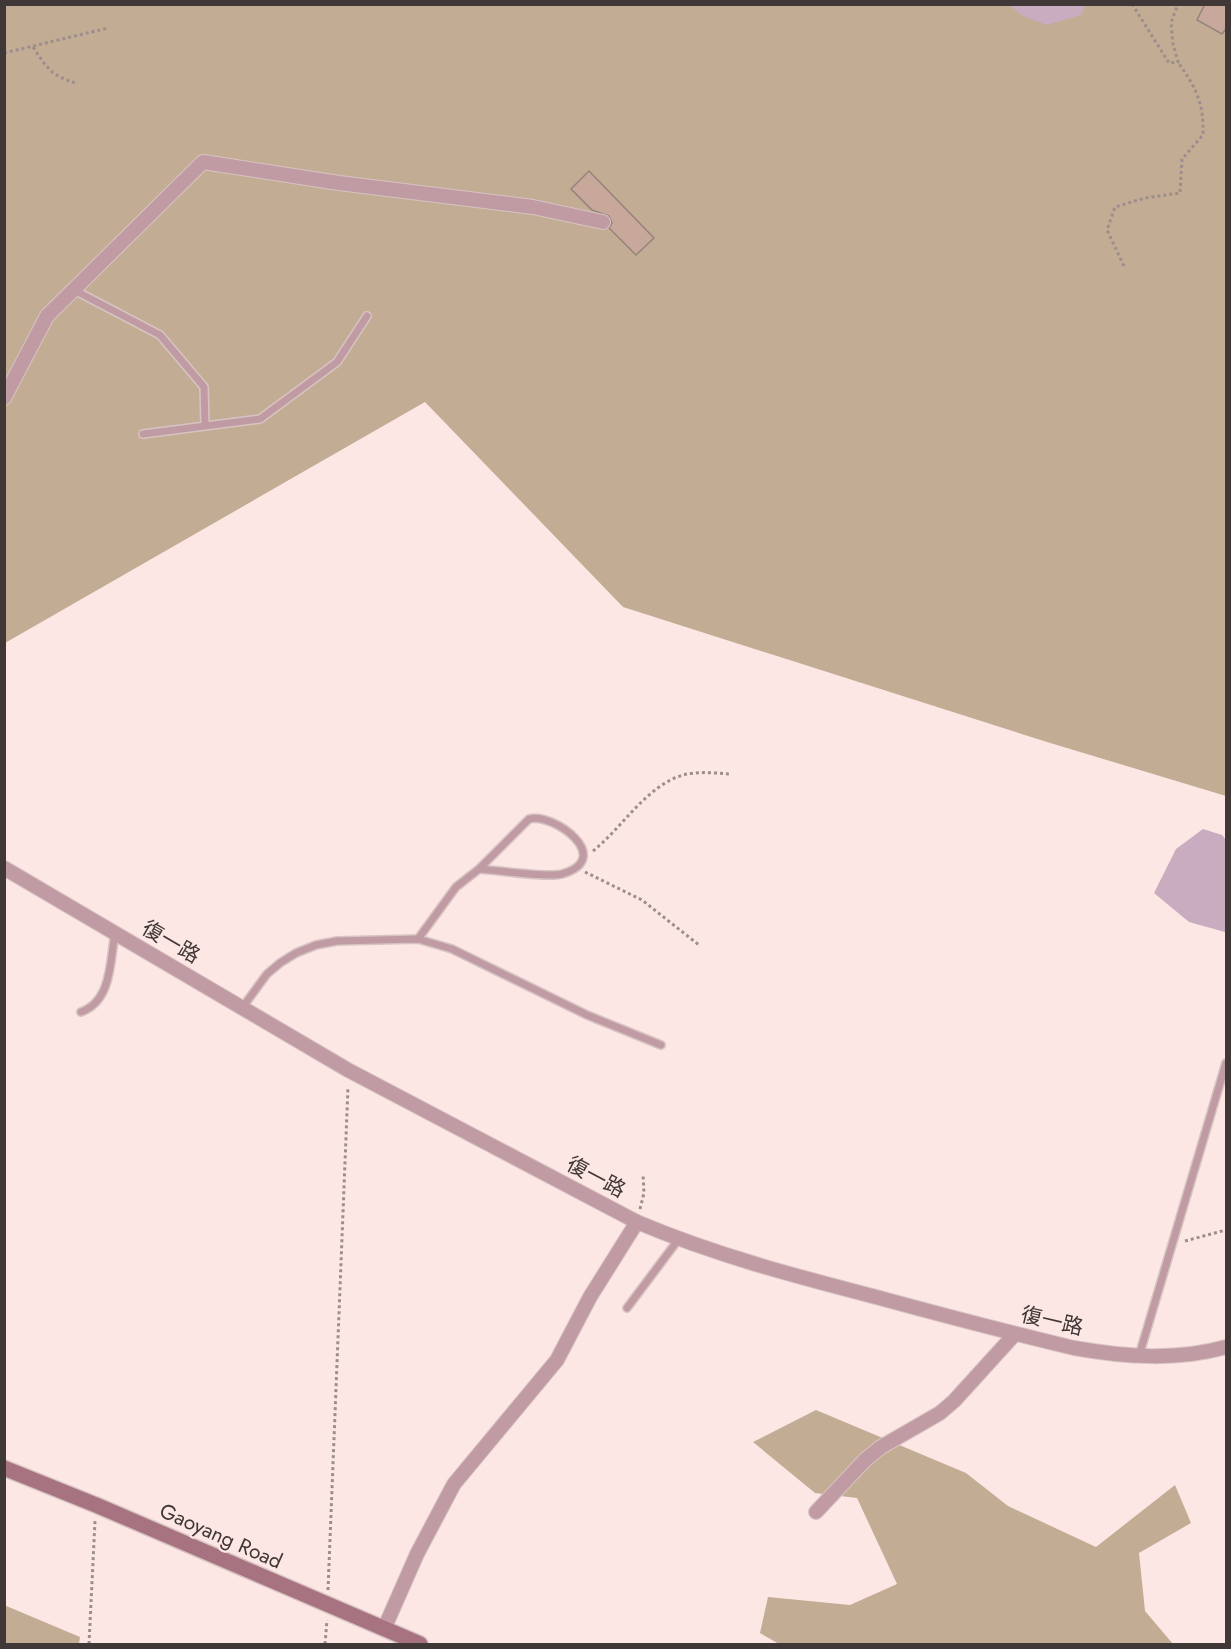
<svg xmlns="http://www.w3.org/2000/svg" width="1231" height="1649" font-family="Jost,'Noto Sans TC',sans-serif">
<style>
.forest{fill:#c3ac94}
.water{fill:#c9acbf}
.building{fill:#c8a89a;stroke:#95847c;stroke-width:1.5}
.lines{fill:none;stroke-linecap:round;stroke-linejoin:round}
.lane-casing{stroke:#d7c4c2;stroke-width:10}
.street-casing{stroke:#d7c4c2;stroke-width:16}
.secondary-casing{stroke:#d7c4c2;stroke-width:18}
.path{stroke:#9c8e8c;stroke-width:3;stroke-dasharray:3 3;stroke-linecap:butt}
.lane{stroke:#c09ba4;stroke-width:7}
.street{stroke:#c09ba4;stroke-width:14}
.secondary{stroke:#a87381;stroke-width:15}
.labels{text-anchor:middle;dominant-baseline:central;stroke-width:4.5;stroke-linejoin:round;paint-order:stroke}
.street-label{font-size:21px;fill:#403837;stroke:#fde7e5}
</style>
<rect width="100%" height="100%" fill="#fde7e5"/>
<!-- forest -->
<g class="forest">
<path d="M5,5H1226V796L1047,742L623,607L425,402L5,643Z"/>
<path d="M816,1410L966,1473L1008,1506L1096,1547L1175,1485L1191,1523L1139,1553L1145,1611L1173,1644H779L760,1633L768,1597L850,1605L897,1584L857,1498L815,1493L753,1442Z"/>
<path d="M4,1605L80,1637L79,1644H5Z"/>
</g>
<!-- water -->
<g class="water">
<path d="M1009,5H1086L1081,15L1047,25L1023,16Z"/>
<path d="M1203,829L1222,835L1226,840V927L1225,932L1189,922L1154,893L1176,849Z"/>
</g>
<!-- building -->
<g class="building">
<path d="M1205,4H1227V27L1222,34L1197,20Z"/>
<path d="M589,171L654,238L636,255L609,228L612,223L609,216L592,210L571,189Z"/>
</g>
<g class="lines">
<defs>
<g id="lane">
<path d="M74,290L160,335L204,387L205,425"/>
<path d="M143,434L260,419L337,362L367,316"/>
<path d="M418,939L456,887L479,869C497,870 546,878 562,874C616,858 553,812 529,819L479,869"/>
<path d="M242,1008L267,974L280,963L296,953L316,945L337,941L418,939L452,949L587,1015L661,1045"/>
<path d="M81,1012C112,1001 110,961 115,933"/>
<path d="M627,1308L678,1240"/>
<path d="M1139,1356L1226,1063"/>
</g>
<g id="street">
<path d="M4,398L47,316L203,162L339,183L533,207L603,222"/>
<path d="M4,868L348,1070L637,1222C715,1255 795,1276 876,1297C942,1315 1007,1332 1074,1348C1125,1357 1176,1361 1226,1347"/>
<path d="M816,1512L865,1460L881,1447L940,1413L954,1401L1015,1334"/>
<path d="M384,1629L417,1554L454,1484L557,1360L590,1297L637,1222"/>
</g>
<path id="secondary" d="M4,1468L96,1505L420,1644"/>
</defs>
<!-- lane casing -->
<use href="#lane" class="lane-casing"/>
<!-- street casing -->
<use href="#street" class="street-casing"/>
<!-- secondary casing -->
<use href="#secondary" class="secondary-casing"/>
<!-- path -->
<g class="path">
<path d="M1132,4L1169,63L1178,62L1173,44L1171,23L1178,4"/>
<path d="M33,47C48,70 51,75 78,84"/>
<path d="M4,53L108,28"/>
<path d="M1124,266L1107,230L1115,207L1145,198L1180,193L1182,159L1203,135C1204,103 1196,88 1178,62"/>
<path d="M593,851C623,827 646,786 683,775C698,771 715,773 730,774"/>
<path d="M585,872L642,900L699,945"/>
<path d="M640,1209L644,1193L643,1174"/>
<path d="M1185,1241L1226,1230"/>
<path d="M328,1590L348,1087"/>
<path d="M89,1644L95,1521"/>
<path d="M325,1644L327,1620"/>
</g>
<!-- lane -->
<use href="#lane" class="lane"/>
<!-- street -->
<use href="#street" class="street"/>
<!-- secondary -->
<use href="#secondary" class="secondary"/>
</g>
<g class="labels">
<!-- street labels -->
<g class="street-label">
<text transform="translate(171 942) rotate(30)">復一路</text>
<text transform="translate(596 1177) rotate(28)">復一路</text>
<text transform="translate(1052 1321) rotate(13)">復一路</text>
<text transform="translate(221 1536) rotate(24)">Gaoyang Road</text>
</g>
</g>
<!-- border -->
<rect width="1231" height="1649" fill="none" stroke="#403837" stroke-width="12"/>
</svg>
